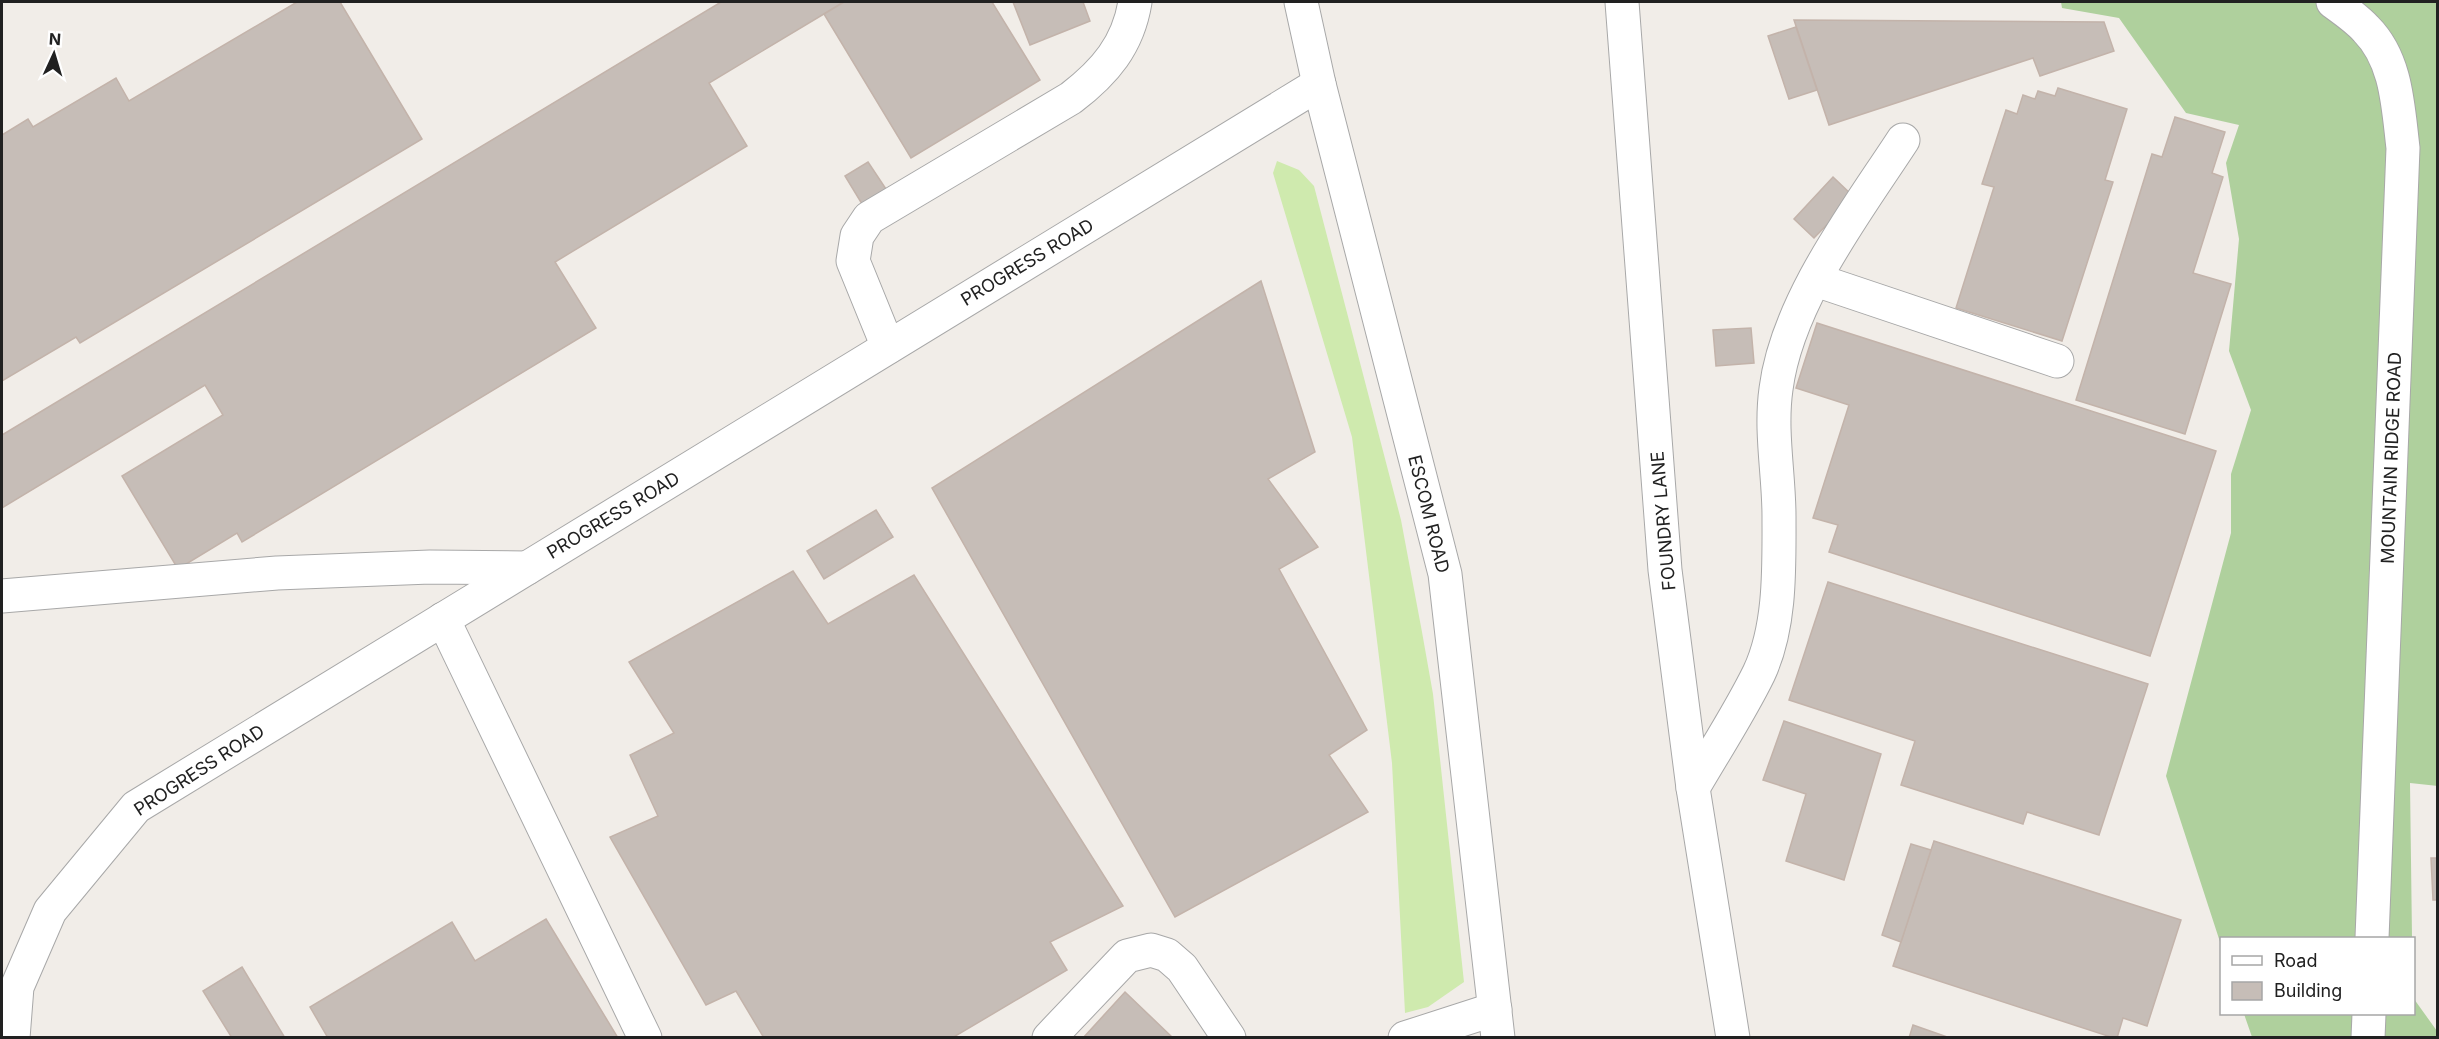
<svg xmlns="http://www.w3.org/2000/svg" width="2439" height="1039" font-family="Inter,sans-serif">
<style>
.grass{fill:#cfeaae}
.forest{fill:#afd09d}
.building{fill:#c6bdb7;stroke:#c3b3aa;stroke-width:1.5}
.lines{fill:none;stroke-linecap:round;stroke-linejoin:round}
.minor-casing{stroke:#a8a8a8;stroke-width:35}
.minor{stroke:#fff;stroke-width:33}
.labels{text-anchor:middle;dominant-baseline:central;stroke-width:4.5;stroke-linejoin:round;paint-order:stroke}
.street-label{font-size:18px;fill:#212121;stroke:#fff}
</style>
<rect width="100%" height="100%" fill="#f1ede8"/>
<!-- grass -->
<path class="grass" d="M1277,161L1299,170L1314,186L1401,520L1422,632L1433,694L1464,982L1428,1007L1405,1013L1392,763L1352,437L1273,173Z"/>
<!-- forest -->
<g class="forest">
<path d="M2061,2H2437L2438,786L2410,783L2412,938H2222L2221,945L2166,776L2231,533V474L2251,410L2229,351L2239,239L2226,163L2239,125L2186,113L2119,18L2062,8Z"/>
<path d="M2414,999L2437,1031V1037H2252L2244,1014H2414Z"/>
</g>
<!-- building -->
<g class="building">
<path d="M297,2H340L422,139L80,343L76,337L2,381V135L28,119L33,127L116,78L129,101Z"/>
<path d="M721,2H844L709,83L747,146L555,262L596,328L242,542L237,533L178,569L122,476L223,415L205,385L2,508V435Z"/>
<path d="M844,2H992L1040,80L911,158L824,14Z"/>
<path d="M1013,2H1083L1090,21L1030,45Z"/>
<path d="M1794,20L2104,22L2114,51L2040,76L2033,58L1829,125Z"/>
<path d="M1796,27L1817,90L1789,99L1768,36Z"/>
<path d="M2058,88L2127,109L2105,180L2113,182L2062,341L1956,308L1994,187L1982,184L2006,110L2017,114L2023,95L2035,99L2038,91L2055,96Z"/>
<path d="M2175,117L2225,132L2212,173L2223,177L2193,273L2231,284L2185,434L2076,400L2152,154L2162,157Z"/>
<path d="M868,162L886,189L862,204L845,176Z"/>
<path d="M1833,177L1854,197L1814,238L1794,219Z"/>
<path d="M1261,281L1315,452L1268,479L1318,547L1279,569L1367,730L1329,755L1368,812L1175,917L932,488Z"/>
<path d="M1817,323L2216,451L2150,656L1829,552L1838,525L1813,518L1849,405L1796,388Z"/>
<path d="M1751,328L1754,363L1716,366L1713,330Z"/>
<path d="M876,510L893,537L824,579L807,551Z"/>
<path d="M793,571L828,624L914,575L1123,906L1050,942L1067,970L952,1038H764L736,991L706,1005L610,837L658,816L630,755L674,733L629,662Z"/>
<path d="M1828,582L2148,684L2099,835L2027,812L2023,824L1901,785L1915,741L1789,700Z"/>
<path d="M1784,721L1881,754L1844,880L1786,861L1806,794L1763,780Z"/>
<path d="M1934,841L2181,920L2147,1026L2123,1018L2117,1038H2114L1893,966Z"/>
<path d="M1911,844L1931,850L1901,942L1882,935Z"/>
<path d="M2431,858H2438V900H2433Z"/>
<path d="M546,919L618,1038H328L310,1007L452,922L475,961Z"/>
<path d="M242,967L285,1038H232L203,991Z"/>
<path d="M1125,992L1173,1038H1083Z"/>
<path d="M1913,1025L1950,1038H1909Z"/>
</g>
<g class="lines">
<defs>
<g id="minor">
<path d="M1301,2L1319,84L1445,574L1498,1038"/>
<path d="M1622,2L1665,570L1693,788L1733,1038"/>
<path d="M2333,2C2344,10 2357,19 2366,29C2397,60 2398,107 2403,148L2372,938"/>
<path d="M1816,280L2057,361"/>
<path d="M888,347L853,261L857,236L869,218L1071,98C1105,72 1128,45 1135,2"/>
<path d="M2,596L277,573L430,567L527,568"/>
<path d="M443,619L645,1038"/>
<path d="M1693,788C1715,750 1740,712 1759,673C1781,626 1779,567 1779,516C1779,475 1770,431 1776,389C1787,302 1856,212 1903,140"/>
<path d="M13,1038L17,987L50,911L136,807L1319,84"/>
<path d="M1049,1038L1127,956L1151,950L1167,955L1182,968L1229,1038"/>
<path d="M1405,1038L1495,1009"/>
<path d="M2368,1038L2369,1014"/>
</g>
</defs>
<!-- minor casing -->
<use href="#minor" class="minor-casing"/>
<!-- minor -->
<use href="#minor" class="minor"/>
</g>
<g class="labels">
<!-- street labels -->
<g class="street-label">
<text transform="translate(1027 262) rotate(-31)">PROGRESS ROAD</text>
<text transform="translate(2391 458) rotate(-88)">MOUNTAIN RIDGE ROAD</text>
<text transform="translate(1429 514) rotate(76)">ESCOM ROAD</text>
<text transform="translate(613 515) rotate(-31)">PROGRESS ROAD</text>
<text transform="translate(1663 521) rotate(-95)">FOUNDRY LANE</text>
<text transform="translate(199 770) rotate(-33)">PROGRESS ROAD</text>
</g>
</g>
<!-- border -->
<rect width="2439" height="1039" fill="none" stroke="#212121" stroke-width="6"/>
<!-- legend -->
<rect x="2220" y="937" width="195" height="78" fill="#ffffff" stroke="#a6a6a6" stroke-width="1.5"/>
<rect x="2232" y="956" width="30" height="9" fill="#ffffff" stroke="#a6a6a6" stroke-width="1.5"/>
<text x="2274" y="967" font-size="18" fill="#212121">Road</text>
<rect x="2232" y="982" width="30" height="18" fill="#c6bdb7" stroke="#a6a6a6" stroke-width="1.5"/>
<text x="2274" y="997" font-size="18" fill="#212121">Building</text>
<!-- north arrow -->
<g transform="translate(54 54) rotate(4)" stroke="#ffffff" stroke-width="4.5" paint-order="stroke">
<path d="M0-4.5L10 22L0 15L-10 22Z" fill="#212121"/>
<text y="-9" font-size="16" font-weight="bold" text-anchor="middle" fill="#212121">N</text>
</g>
</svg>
